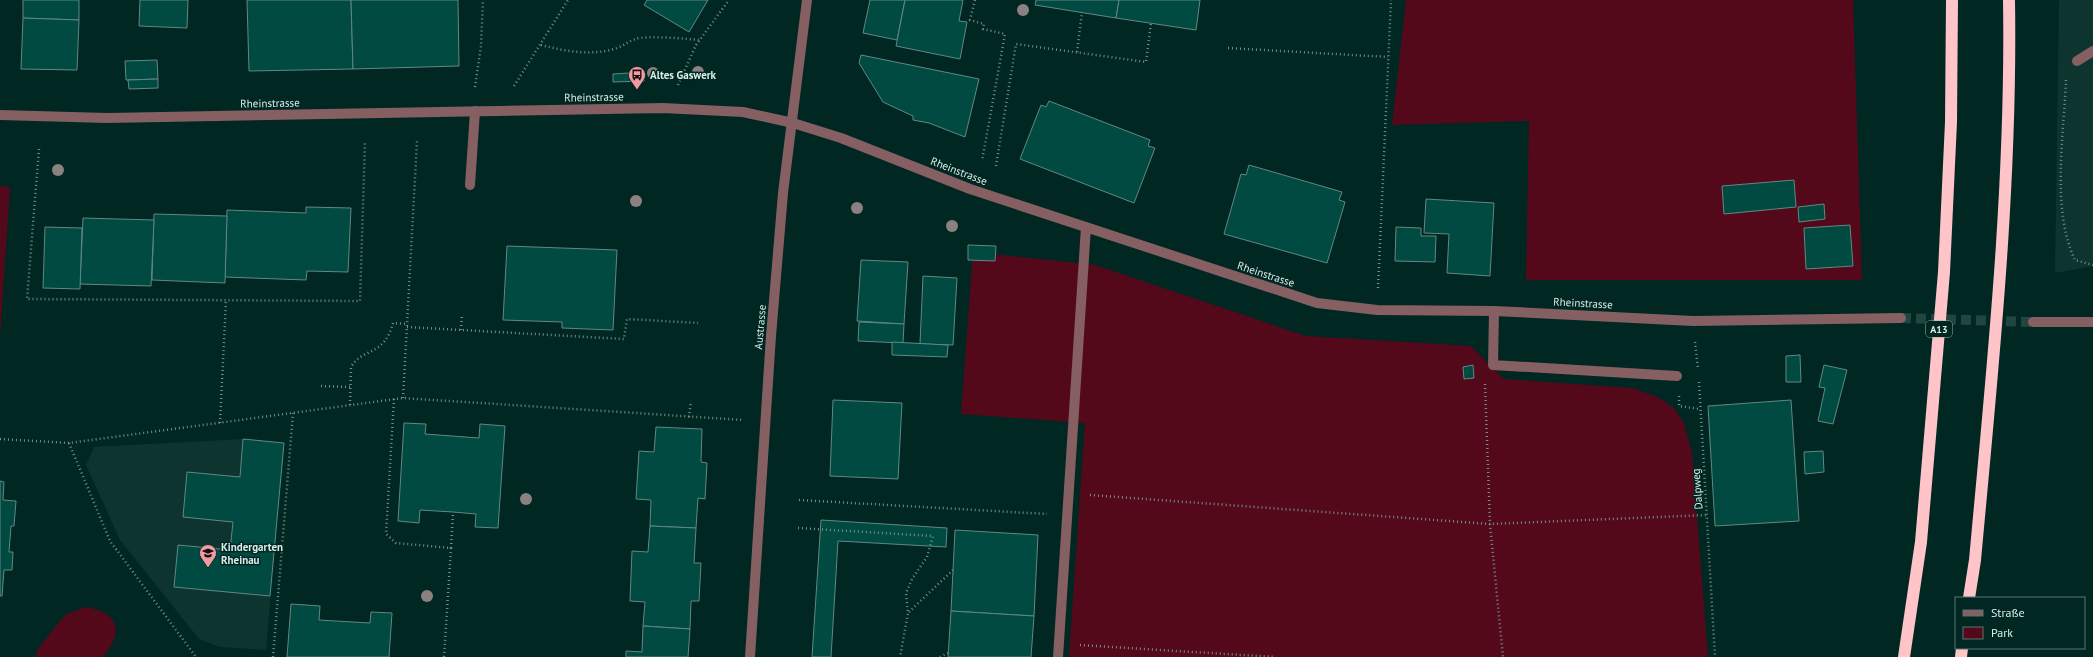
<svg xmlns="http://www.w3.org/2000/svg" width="2093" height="657" font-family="'PT Sans',sans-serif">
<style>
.built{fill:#0e342f}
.green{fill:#54091b}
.building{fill:#004a42;stroke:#628882}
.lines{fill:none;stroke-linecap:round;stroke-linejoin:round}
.minor-tunnel{stroke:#214540;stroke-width:10;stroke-dasharray:10 5;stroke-linecap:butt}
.path{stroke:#728f8b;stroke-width:2.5;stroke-dasharray:1 3;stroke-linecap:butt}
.service{stroke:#855f62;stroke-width:10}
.minor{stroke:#855f62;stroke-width:10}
.motorway{stroke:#fec4c8;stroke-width:12}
.tree{fill:#8b8181}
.labels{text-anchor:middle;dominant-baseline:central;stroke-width:3;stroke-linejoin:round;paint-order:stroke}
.shield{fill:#002722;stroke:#98b2ad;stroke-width:1}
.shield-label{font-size:10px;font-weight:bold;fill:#d9ede9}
.poi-label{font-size:11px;font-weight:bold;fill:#d9ede9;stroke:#002722;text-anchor:start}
.street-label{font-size:11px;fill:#d9ede9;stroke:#002722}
</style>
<rect width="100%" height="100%" fill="#002722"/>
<!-- built -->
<g class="built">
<path d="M2059,0H2093V266L2055,273Z"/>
<path d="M243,439L284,443L266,650L220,647L199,639L120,540L86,465L94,447Z"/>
</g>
<!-- green -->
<g class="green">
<path d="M1406,0H1853L1862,280H1526L1529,121L1392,125Z"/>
<path d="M0,186L10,187L0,337Z"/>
<path d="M973,252L1095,265L1306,336L1471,346L1504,379L1632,388L1658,397L1674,408L1684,423L1692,453L1708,657H1069L1085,423L961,414Z"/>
<path d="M85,607C120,613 124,631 103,657H35L39,647L65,615Z"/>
</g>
<!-- building -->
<g class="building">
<path d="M23,0H79V20L23,18Z"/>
<path d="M140,0H188L187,28L139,26Z"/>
<path d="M247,0H351L353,69L249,71Z"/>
<path d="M351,0H458L459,66L353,69Z"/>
<path d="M647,0H708L689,32L644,5Z"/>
<path d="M870,0H905L897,40L863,33Z"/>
<path d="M905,0H963L959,21L967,22L960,59L896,46Z"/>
<path d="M1036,0H1119L1116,18L1035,5Z"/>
<path d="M1119,0H1200L1196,30L1116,18Z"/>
<path d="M23,18L79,20L77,70L21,69Z"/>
<path d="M861,55L979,79L965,137L929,123L913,120V116L883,102L859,63Z"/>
<path d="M157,60L158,79L126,80L125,61Z"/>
<path d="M644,72V81L613,82V74Z"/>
<path d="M158,79V88L129,89L128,80Z"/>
<path d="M1049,101L1150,140L1148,146L1155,148L1134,203L1020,159L1041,105L1046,107Z"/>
<path d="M1249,165L1342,192L1339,200L1345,202L1327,263L1224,234L1241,174L1246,175Z"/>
<path d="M1794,180L1796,207L1724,214L1722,186Z"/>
<path d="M1426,199L1494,203L1490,276L1447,273L1449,234L1424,233Z"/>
<path d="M1824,204L1825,219L1799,222L1798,207Z"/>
<path d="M306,207L351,208L348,272L307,271L306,280L225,277L227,210L306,213Z"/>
<path d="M154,214L227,216L225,283L152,280Z"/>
<path d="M83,218L154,220L151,286L80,284Z"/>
<path d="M1850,225L1853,266L1806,269L1804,228Z"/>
<path d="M45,227L82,228L80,289L43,288Z"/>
<path d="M1396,227L1421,228V236H1436L1435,262L1395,261Z"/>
<path d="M968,245L996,246L995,261L968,260Z"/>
<path d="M507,246L617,250L613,330L562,328V322L503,320Z"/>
<path d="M861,260L908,262L904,324L857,321Z"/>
<path d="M923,276L957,278L953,345L920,344Z"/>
<path d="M859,322L904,324L903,343L858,341Z"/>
<path d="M892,342L948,345L947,357L892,355Z"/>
<path d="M1800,355L1801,382H1786V356Z"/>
<path d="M1473,365L1474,378L1464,379L1463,367Z"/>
<path d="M1824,365L1847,370L1833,424L1818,421L1825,388L1819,387Z"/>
<path d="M833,400L902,403L898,479L830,476Z"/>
<path d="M1791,400L1799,521L1715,526L1708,406Z"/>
<path d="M404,423L426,424L425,434L479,438L480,424L505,426L498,528L475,527L476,514L453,512L420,510L419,523L398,521Z"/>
<path d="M656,427L702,429L701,462L707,463L705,499L698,498L696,528L650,526L651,500L636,499L639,451L654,452Z"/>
<path d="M243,439L284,443L270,596L174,587L178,545L230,550L233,522L183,517L187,472L240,477Z"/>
<path d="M1823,451L1824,472L1805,474L1804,452Z"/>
<path d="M0,481L4,482L3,500L16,501L14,526H11L9,552H13L12,570H4L2,596H0Z"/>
<path d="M821,520L947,528L946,547L838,541L831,657H812Z"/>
<path d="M650,526L696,528L694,563H701L699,601H691L690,629L643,626L645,602L630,601L632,551L648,552Z"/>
<path d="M955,530L1038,535L1034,616L951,611Z"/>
<path d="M291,604L320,606L319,620L370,623L371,612L392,613L389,657H287Z"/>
<path d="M951,611L1034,616L1031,657H948Z"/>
<path d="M643,626L690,629L688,657H626V651L642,652Z"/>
</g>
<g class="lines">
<!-- minor-tunnel -->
<path class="minor-tunnel" d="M1901,318L2033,322"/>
<!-- path -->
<g class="path">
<path d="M975,0L970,20L984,24L983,29L1005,34L982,161"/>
<path d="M541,45C564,51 590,56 614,49C622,47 628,41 636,39C645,35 688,39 700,40"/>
<path d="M1228,48L1388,57"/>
<path d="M1077,52L1082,12"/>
<path d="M2066,80C2064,134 2051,210 2075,260L2093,265"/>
<path d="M678,85L696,45L729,0"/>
<path d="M514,86L568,0"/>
<path d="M475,87L481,46L483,0"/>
<path d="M39,149L27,299L360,301L365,142"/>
<path d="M996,166L1016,44L1146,62L1151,23"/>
<path d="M1378,288L1391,0"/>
<path d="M407,327L624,339L627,319L698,323"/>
<path d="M461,330L462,314"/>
<path d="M1695,342L1698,369"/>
<path d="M1699,382L1715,657"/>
<path d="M1485,384L1490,524L1503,657"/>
<path d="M321,386L350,387"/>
<path d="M1679,396V406L1699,409"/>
<path d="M403,398L417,141"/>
<path d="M394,399L386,534L396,543L451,548L444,657"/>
<path d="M350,405L351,367C363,347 384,357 393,323L407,324"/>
<path d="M689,417L691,401"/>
<path d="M220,423L226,300"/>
<path d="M0,439L69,443L403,398L744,420"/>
<path d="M69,443L110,541L196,657"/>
<path d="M1090,495L1490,524L1706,515"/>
<path d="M799,500L1047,514"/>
<path d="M798,528L933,536L927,557L912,579L906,593L908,613L900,657"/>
<path d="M451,548L453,512"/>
<path d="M909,612L953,570"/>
<path d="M1080,645L1275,657"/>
<path d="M273,657L293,413"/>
<path d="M940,657L948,653"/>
</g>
<!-- service -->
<g class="service">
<path d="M2077,61L2093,51"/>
<path d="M470,185L475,111"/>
<path d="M1494,311L1493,365L1677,376"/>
<path d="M1058,657L1086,227"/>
</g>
<!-- minor -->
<g class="minor">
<path d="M0,115L107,118L663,108L743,112L793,123L841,138L970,189L1317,303L1377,310L1494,311L1693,321L1901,318"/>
<path d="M2033,322H2093"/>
<path d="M750,657L771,336L783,193L807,0"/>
</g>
<!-- motorway -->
<g class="motorway">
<path d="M1969,598L1975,560C1992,374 2012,187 2009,0"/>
<path d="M1904,657L1921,542L1944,272L1951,122L1952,0"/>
<path d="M1961,657L1962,648"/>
</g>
</g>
<!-- trees -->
<g class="tree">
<circle cx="1023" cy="10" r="6"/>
<circle cx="698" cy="72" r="6"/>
<circle cx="653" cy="73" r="6"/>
<circle cx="58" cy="170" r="6"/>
<circle cx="636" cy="201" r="6"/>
<circle cx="857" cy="208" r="6"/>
<circle cx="952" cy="226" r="6"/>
<circle cx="526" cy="499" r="6"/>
<circle cx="427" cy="596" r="6"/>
</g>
<!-- icons -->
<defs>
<symbol id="bus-pin" viewBox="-11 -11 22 30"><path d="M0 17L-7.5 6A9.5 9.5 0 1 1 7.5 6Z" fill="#f49aa2" stroke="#002722"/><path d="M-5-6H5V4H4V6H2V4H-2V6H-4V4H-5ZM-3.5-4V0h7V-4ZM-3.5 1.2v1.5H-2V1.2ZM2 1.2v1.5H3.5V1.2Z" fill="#111"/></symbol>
<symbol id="school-pin" viewBox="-11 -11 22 30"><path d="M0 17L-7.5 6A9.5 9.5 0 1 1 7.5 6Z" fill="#f49aa2" stroke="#002722"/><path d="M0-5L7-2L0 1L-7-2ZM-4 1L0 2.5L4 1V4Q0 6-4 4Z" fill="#111"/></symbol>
</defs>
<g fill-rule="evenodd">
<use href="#bus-pin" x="627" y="65" width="20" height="27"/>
<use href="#school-pin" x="198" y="543" width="20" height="27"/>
</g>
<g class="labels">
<!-- shield labels -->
<rect class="shield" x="1926" y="321" width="26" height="16" rx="3"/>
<g class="shield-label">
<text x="1939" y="329">A13</text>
</g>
<!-- poi labels -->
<g class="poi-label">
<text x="650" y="75">Altes Gaswerk</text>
<text x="221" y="547">Kindergarten<tspan x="221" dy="13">Rheinau</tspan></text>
</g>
<!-- street labels -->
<g class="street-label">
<text transform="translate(594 97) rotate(-1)">Rheinstrasse</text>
<text transform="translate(270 103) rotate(-1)">Rheinstrasse</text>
<text transform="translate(959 171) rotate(21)">Rheinstrasse</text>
<text transform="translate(1266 274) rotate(18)">Rheinstrasse</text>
<text transform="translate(1583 303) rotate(3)">Rheinstrasse</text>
<text transform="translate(760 327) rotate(-85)">Austrasse</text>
<text transform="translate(1697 489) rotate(-94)">Dalpweg</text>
</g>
</g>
<!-- legend -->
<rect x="1955" y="597" width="130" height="52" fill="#002722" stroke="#577672"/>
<rect x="1963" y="610" width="20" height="6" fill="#855f62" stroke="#577672"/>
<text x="1991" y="617" font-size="12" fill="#d9ede9">Straße</text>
<rect x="1963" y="627" width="20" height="12" fill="#54091b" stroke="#577672"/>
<text x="1991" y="637" font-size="12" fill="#d9ede9">Park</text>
</svg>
